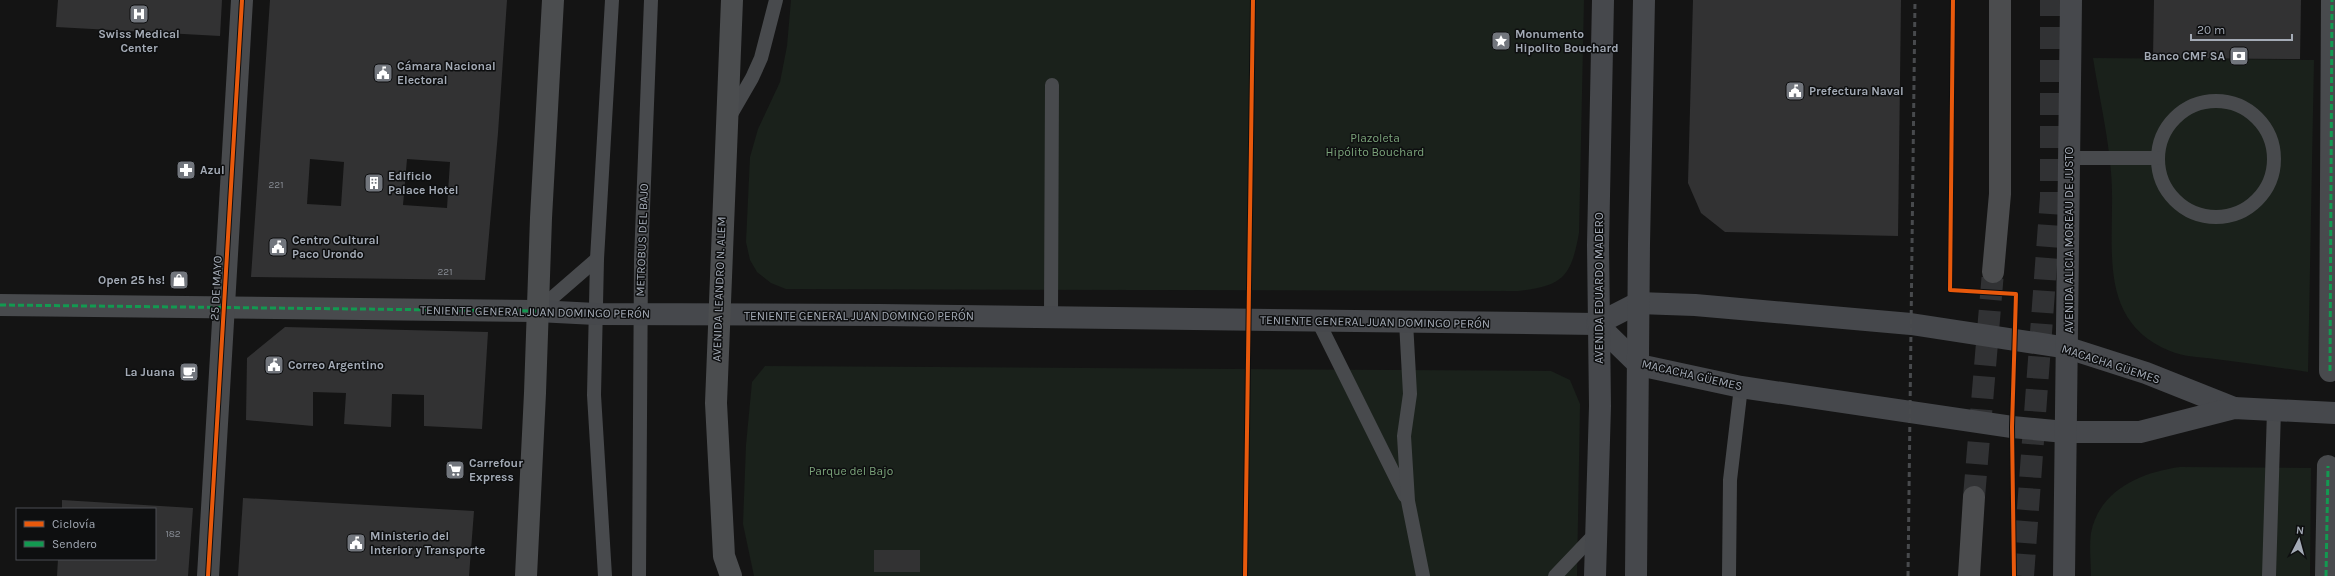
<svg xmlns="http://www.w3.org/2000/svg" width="2335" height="576" font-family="Karla,sans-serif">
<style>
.green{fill:#1a211b}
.building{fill:#323233;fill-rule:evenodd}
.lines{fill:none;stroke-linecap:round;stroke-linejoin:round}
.highway-tunnel{stroke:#313234;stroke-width:22;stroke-dasharray:22 11;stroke-linecap:butt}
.lane{stroke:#484a4d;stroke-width:14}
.street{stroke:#484a4d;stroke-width:22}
.secondary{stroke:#46484c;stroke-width:22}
.primary{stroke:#4b4d4f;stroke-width:22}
.highway{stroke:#4b4c4e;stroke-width:22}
.rail{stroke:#484a4d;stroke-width:3;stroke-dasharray:5 4;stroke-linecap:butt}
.quiet{stroke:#139951;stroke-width:3;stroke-dasharray:6 3;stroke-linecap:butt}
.cycleway-casing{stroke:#0e0f10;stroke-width:6}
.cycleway{stroke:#e8590c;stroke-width:4}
.labels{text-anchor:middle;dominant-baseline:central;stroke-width:3;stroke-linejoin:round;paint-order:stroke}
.number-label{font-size:10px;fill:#888d95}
.poi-label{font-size:12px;font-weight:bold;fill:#a4abb6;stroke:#0e0f10;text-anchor:start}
.park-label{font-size:12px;fill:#7ba37a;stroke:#0e0f10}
.street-label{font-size:12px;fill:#a4abb6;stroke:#0e0f10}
</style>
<rect width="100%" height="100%" fill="#141414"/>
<!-- green -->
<g class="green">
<path d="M791,0H1584L1579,233C1571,277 1563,286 1518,291L786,289L771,283L757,272L750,260L746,242L750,157L758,129L780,82L787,46Z"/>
<path d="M2093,58L2314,60L2308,372C2277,367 2246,363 2215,359C2201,357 2184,357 2170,351C2092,319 2117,239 2111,172C2108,134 2099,96 2093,58Z"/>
<path d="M765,366L1551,371L1570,380L1580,404L1577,576H754L743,524L746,445L752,382Z"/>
<path d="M2180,467L2311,468L2310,576H2091C2091,562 2089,547 2091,533C2099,490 2142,472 2180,467Z"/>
</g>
<!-- building -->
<g class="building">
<path d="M58,0H222L220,36L56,27Z"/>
<path d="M270,0H507L498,133L485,280L251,277ZM310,159L344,162L341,206L307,204ZM407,159L450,162L447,208L403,205Z"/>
<path d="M1693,0H1901L1898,236L1725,232L1701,213L1688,183Z"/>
<path d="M2154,0H2301L2300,59L2153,58Z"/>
<path d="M285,327L488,332L482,429L424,426V395L392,394L391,427L344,424L346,393L313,392V426L246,420L247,358Z"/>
<path d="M243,498L474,511L469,576H238Z"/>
<path d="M62,500L193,508L188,576H57L58,559H155V509H62Z"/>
<rect x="874" y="550" width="46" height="22"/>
</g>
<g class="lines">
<!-- highway-tunnel -->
<g class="highway-tunnel">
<path d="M1974,497L1993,272"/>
<path d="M2023,576L2051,197V0"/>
</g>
<!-- lane -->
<g class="lane">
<circle cx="2216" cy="159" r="58"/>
<path d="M730,116L752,78L761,58L776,0"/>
<path d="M2070,158H2157"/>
<path d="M537,311L597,259"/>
<path d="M1051,317L1052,85"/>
<path d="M1318,321L1405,496"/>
<path d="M1406,322L1410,394L1404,436L1408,501L1423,576"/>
<path d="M605,576L594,395L597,259L612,0"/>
<path d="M639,576L641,260L651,0"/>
<path d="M1555,576L1596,533"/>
<path d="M1729,576L1730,480L1741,387"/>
<path d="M2269,576L2274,410"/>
</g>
<!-- street -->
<g class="street">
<path d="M0,305L537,311"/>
<path d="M2330,371L2332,0"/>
<path d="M208,576L242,0"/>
<path d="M2326,576L2328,466"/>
</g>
<!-- secondary -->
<g class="secondary">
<path d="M537,311L596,314L880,315L1597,324L1638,303L1695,305L1911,324L2068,348L2146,373L2234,408"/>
<path d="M1597,324L1639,365L1741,387L2012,427L2065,432H2140L2234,408L2335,413"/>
<path d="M1595,576L1600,406L1598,245L1603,0"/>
<path d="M1636,576L1639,244L1644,0"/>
<path d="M2064,576L2071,0"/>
</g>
<!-- primary -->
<g class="primary">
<path d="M526,576L535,393L541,218L553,0"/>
<path d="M731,576L724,556L716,403L732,0"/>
</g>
<!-- highway -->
<g class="highway">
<path d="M1993,272L2000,194V0"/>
<path d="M1969,576L1974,497"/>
</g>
<!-- rail -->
<path class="rail" d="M1908,576L1915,0"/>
<!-- quiet -->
<g class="quiet">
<path d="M0,305L537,311"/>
<path d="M2330,371L2332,0"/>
<path d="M2326,576L2328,466"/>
</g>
<defs>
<g id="cycleway">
<path d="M1953,0L1950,290L2016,294L2012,427L2014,576"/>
<path d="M208,576L242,0"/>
<path d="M1245,576L1253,0"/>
</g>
</defs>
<!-- cycleway casing -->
<use href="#cycleway" class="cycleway-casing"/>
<!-- cycleway -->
<use href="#cycleway" class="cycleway"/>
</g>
<!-- icons -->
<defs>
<symbol id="hospital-square" viewBox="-11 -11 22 22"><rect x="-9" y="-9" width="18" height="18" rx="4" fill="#72767d" stroke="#0e0f10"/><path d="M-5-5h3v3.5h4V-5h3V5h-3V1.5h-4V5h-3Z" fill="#fff"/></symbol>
<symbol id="sight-square" viewBox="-11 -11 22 22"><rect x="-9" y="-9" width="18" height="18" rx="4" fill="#72767d" stroke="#0e0f10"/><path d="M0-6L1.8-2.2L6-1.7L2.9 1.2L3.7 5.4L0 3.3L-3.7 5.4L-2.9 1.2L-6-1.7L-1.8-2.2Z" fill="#fff"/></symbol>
<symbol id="bank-square" viewBox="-11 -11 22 22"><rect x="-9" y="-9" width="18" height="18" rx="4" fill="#72767d" stroke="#0e0f10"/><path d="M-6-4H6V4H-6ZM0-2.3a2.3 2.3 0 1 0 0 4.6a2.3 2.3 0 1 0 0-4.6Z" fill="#fff"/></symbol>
<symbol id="civic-square" viewBox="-11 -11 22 22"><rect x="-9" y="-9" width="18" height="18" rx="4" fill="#72767d" stroke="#0e0f10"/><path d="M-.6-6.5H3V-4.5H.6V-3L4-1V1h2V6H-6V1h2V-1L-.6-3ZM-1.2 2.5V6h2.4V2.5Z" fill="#fff"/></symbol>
<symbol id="pharmacy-square" viewBox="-11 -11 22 22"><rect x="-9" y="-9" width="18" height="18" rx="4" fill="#72767d" stroke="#0e0f10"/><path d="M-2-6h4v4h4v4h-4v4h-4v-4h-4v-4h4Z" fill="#fff"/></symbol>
<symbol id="building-square" viewBox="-11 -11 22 22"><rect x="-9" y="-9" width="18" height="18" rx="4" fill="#72767d" stroke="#0e0f10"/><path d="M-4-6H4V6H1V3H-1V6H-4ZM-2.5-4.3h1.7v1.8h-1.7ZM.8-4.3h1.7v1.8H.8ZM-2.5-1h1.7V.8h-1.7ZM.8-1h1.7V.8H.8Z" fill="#fff"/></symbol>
<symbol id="shop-square" viewBox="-11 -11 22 22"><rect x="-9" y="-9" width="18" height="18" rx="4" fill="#72767d" stroke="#0e0f10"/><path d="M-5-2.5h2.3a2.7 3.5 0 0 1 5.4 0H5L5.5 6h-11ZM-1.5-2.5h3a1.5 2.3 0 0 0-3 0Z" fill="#fff"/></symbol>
<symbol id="cafe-square" viewBox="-11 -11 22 22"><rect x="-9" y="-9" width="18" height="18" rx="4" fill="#72767d" stroke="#0e0f10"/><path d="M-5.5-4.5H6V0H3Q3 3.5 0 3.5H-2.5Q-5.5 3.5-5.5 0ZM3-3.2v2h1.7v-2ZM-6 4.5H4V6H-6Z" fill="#fff"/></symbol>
<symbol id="supermarket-square" viewBox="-11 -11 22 22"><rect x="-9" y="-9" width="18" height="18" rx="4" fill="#72767d" stroke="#0e0f10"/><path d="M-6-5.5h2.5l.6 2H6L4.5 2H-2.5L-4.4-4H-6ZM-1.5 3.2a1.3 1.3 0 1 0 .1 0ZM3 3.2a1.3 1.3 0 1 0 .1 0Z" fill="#fff"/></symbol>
</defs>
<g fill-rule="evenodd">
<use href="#hospital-square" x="128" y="3" width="22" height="22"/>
<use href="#sight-square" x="1490" y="30" width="22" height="22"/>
<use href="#bank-square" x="2228" y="45" width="22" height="22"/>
<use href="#civic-square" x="372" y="62" width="22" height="22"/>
<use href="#civic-square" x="1784" y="80" width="22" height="22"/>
<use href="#pharmacy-square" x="175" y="159" width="22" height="22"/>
<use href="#building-square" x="363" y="172" width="22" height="22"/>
<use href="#civic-square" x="267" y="236" width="22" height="22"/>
<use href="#shop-square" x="168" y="269" width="22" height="22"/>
<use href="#civic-square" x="263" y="354" width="22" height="22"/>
<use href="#cafe-square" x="178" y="361" width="22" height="22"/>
<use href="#supermarket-square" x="444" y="459" width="22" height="22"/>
<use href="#civic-square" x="345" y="532" width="22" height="22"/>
</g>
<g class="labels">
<!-- number labels -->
<g class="number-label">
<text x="276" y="185">221</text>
<text x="445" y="272">221</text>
<text x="173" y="534">182</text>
</g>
<!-- poi labels -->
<g class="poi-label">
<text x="139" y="34" text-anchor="middle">Swiss Medical<tspan x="139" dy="14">Center</tspan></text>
<text x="1515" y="34">Monumento<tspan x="1515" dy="14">Hipolito Bouchard</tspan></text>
<text x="2225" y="56" text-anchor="end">Banco CMF SA</text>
<text x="397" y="66">Cámara Nacional<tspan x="397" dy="14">Electoral</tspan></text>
<text x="1809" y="91">Prefectura Naval</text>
<text x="200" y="170">Azul</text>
<text x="388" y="176">Edificio<tspan x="388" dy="14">Palace Hotel</tspan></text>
<text x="292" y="240">Centro Cultural<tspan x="292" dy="14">Paco Urondo</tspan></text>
<text x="165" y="280" text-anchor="end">Open 25 hs!</text>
<text x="288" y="365">Correo Argentino</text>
<text x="175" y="372" text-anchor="end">La Juana</text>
<text x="469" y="463">Carrefour<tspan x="469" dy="14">Express</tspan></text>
<text x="370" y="536">Ministerio del<tspan x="370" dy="14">Interior y Transporte</tspan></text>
</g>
<!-- park labels -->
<g class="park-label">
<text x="1375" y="138">Plazoleta<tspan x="1375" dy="14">Hipólito Bouchard</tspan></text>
<text x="851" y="471">Parque del Bajo</text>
</g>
<!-- street labels -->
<g class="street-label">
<text transform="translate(642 240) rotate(-88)">METROBUS DEL BAJO</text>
<text transform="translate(2069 240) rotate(-90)">AVENIDA ALICIA MOREAU DE JUSTO</text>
<text transform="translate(216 288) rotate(-87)">25 DE MAYO</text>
<text transform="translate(1599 288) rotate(-90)">AVENIDA EDUARDO MADERO</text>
<text transform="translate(719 289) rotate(-88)">AVENIDA LEANDRO N. ALEM</text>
<text transform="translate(535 312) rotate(1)">TENIENTE GENERAL JUAN DOMINGO PERÓN</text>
<text x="859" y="316">TENIENTE GENERAL JUAN DOMINGO PERÓN</text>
<text transform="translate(1375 322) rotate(1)">TENIENTE GENERAL JUAN DOMINGO PERÓN</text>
<text transform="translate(2111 364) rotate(18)">MACACHA GÜEMES</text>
<text transform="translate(1692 375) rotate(13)">MACACHA GÜEMES</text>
</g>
</g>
<!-- legend -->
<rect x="16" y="508" width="140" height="52" fill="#0e0f10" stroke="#4a4d52"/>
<rect x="24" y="521" width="20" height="6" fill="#e8590c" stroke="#4a4d52"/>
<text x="52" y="528" font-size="12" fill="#a4abb6">Ciclovía</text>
<rect x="24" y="541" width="20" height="6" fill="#139951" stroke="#4a4d52"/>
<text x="52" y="548" font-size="12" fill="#a4abb6">Sendero</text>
<!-- north arrow -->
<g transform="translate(2299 540) rotate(6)" stroke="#0e0f10" stroke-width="3" paint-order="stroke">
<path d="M0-3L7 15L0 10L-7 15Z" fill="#a4abb6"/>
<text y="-6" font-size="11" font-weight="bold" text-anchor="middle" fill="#a4abb6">N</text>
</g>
<!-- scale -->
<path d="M2191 34v6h101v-6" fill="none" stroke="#a4abb6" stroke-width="2"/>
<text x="2197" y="34" font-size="12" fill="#a4abb6" stroke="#0e0f10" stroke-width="3" paint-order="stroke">20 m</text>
</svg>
